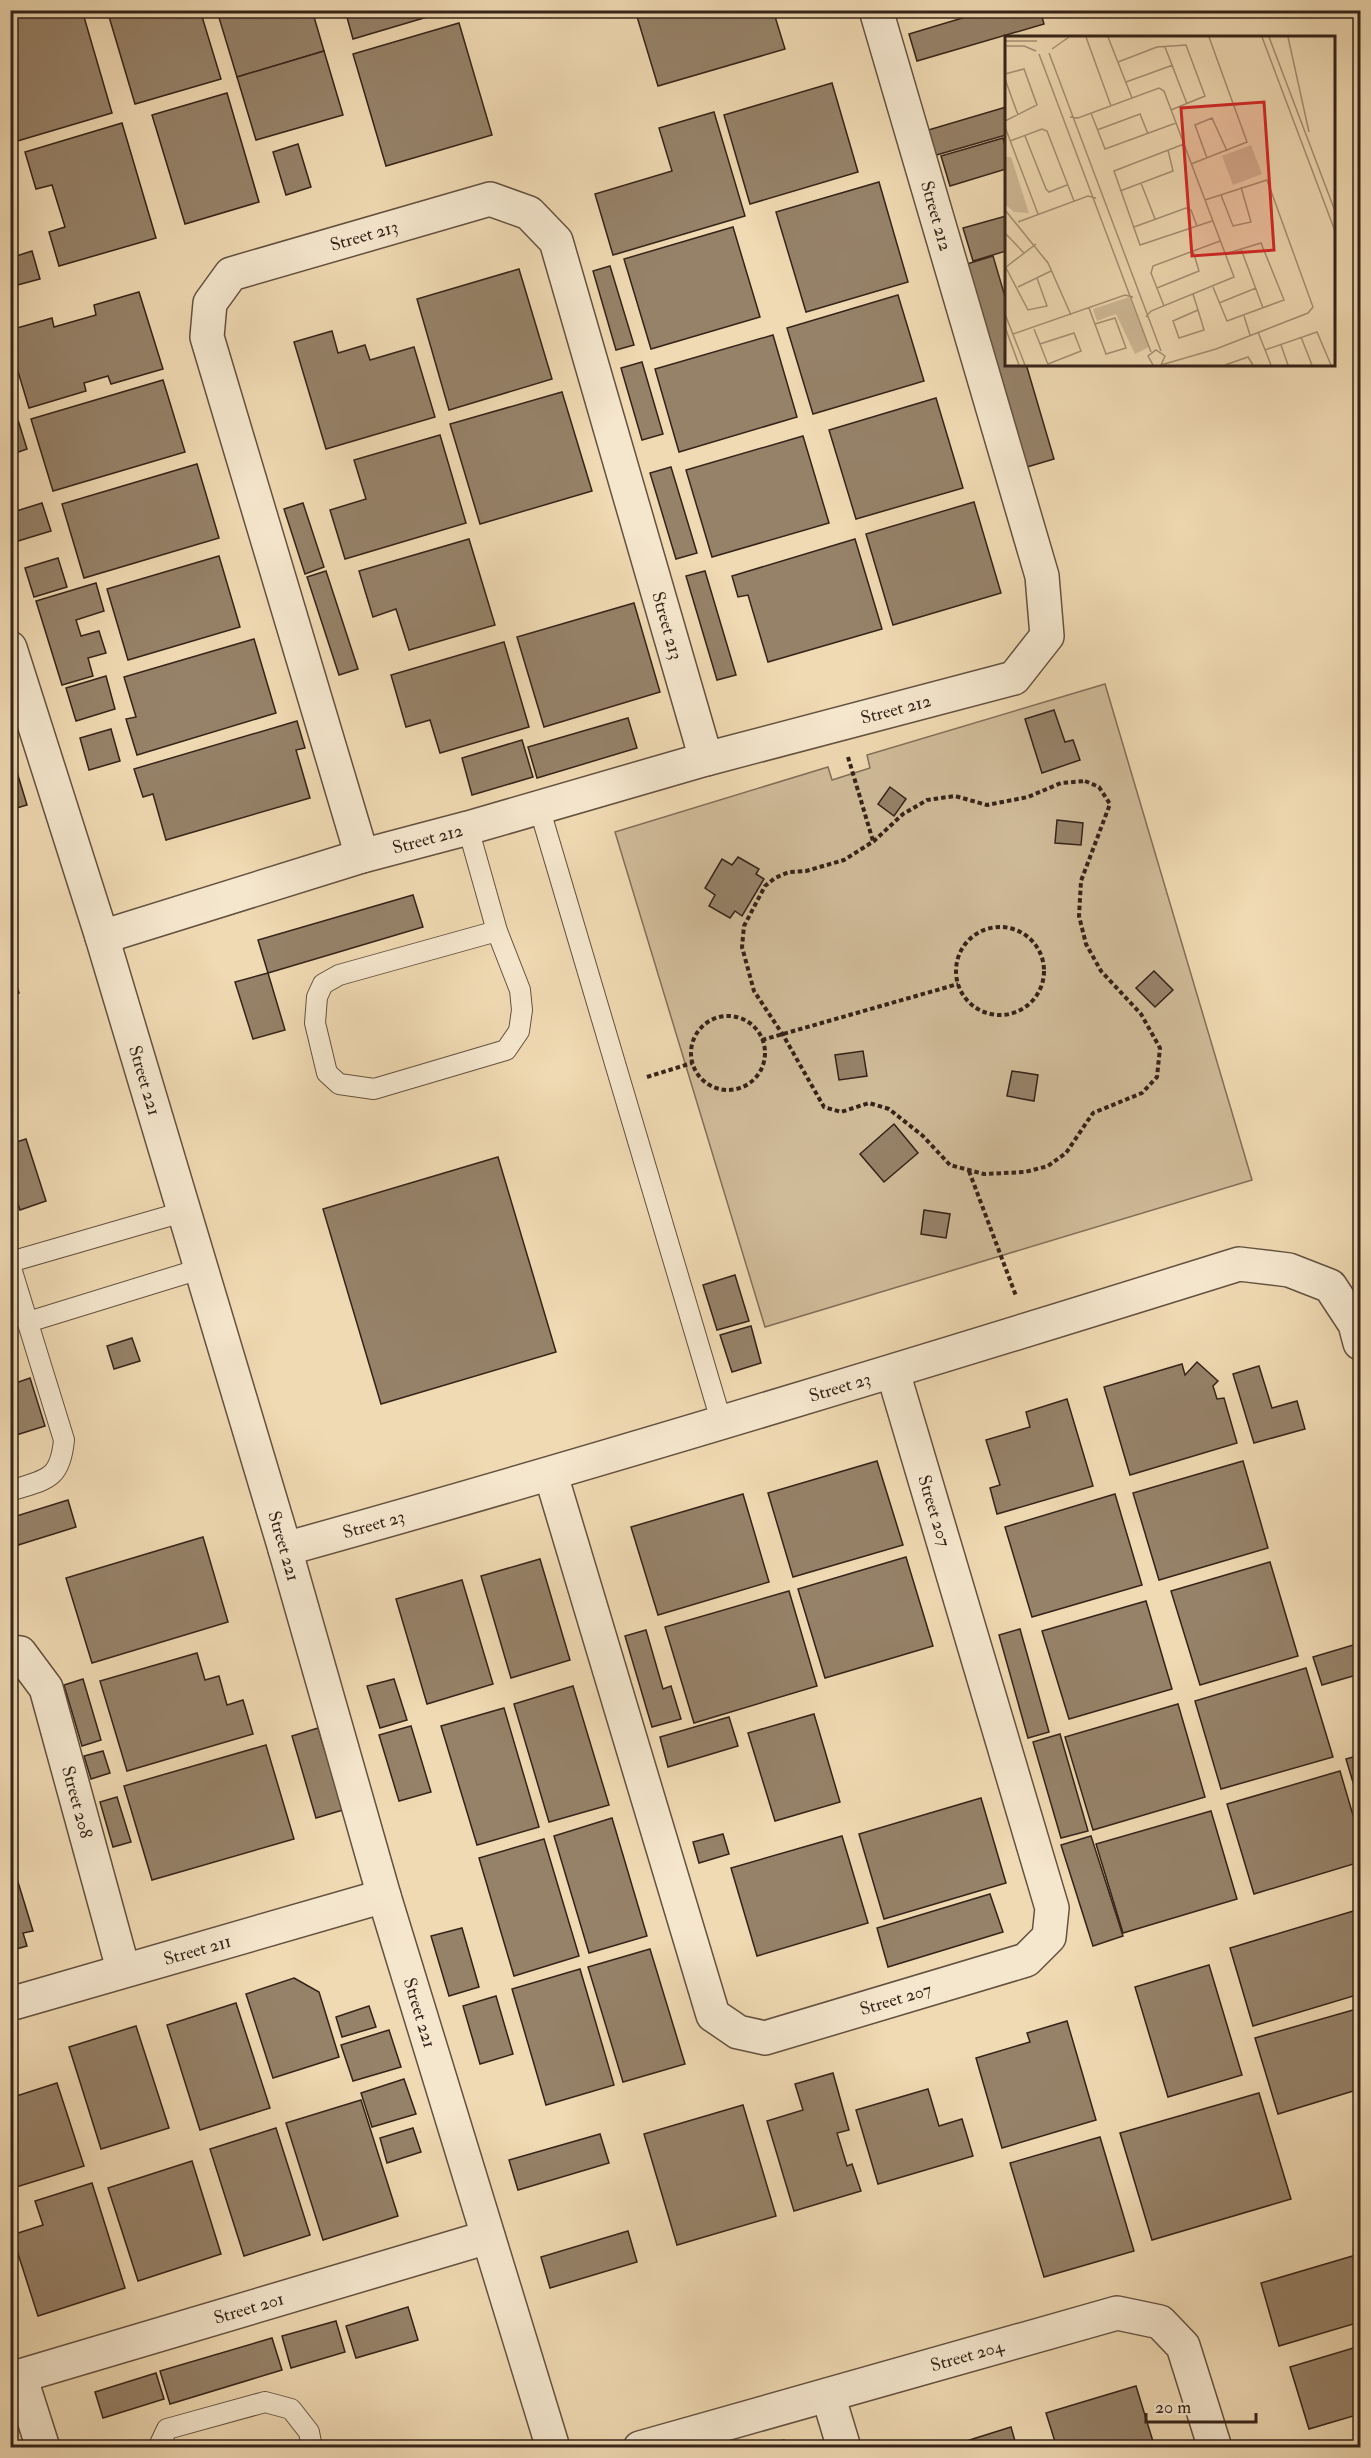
<svg xmlns="http://www.w3.org/2000/svg" width="1371" height="2458" font-family="'IM FELL Double Pica',serif">
<style>
.green{fill:#d0bb99;stroke:#826f59;stroke-width:1.5}
.building{fill:#968269;stroke:#352319;stroke-width:1.5}
.lines{fill:none;stroke-linecap:round;stroke-linejoin:round}
.lane-casing{stroke:#645140;stroke-width:22}
.street-casing{stroke:#645140;stroke-width:36}
.path{stroke:#352319;stroke-width:4;stroke-dasharray:4.5 3;stroke-linecap:butt}
.lane{stroke:#f5e7ce;stroke-width:20}
.street{stroke:#f5e7ce;stroke-width:33}
.labels{text-anchor:middle;dominant-baseline:central;stroke-width:4.5;stroke-linejoin:round;paint-order:stroke}
.street-label{font-size:18px;fill:#352319;stroke:#f5e7ce}
.inset-road{fill:none;stroke:#a59175;stroke-width:1.5}
.view{fill:#d62828;fill-opacity:0.15;stroke:#d62828;stroke-width:3}
.inset-edge{fill:none;stroke:#352319;stroke-width:3}
</style>
<rect width="100%" height="100%" fill="#f0dab3"/>
<filter id="stains"><feTurbulence type="fractalNoise" baseFrequency=".00333" numOctaves="4"/><feColorMatrix values="0 0 0 0 .2 0 0 0 0 .09 0 0 0 0 .02 0 0 0 .5 -.17"/></filter>
<radialGradient id="worn" r=".72"><stop offset=".6" stop-color="#630" stop-opacity="0"/><stop offset="1" stop-color="#630" stop-opacity=".3"/></radialGradient>
<!-- green -->
<path class="green" d="M1105,684L1252,1180L765,1327L615,832L828,767L832,780L870,768L867,755Z"/>
<!-- building -->
<g class="building">
<path d="M82,10L112,113L14,142L10,132V11Z"/>
<path d="M107,10H200L221,79L135,104Z"/>
<path d="M312,10L324,51L237,77L217,11Z"/>
<path d="M345,10H443L444,12L353,39Z"/>
<path d="M635,10H773L785,49L658,86Z"/>
<path d="M989,10H1040L1044,24L917,61L909,34Z"/>
<path d="M459,23L492,135L386,166L353,54Z"/>
<path d="M324,51L343,115L256,140L237,77Z"/>
<path d="M832,83L858,172L750,204L724,115Z"/>
<path d="M227,93L259,202L185,224L152,115Z"/>
<path d="M1006,107V135L933,156L925,131Z"/>
<path d="M714,112L745,216L613,255L595,194L672,171L659,128Z"/>
<path d="M122,123L156,238L59,266L49,232L65,227L52,185L36,189L25,152Z"/>
<path d="M1003,138L1006,150V169L950,186L941,156Z"/>
<path d="M298,144L311,187L286,195L273,152Z"/>
<path d="M879,182L908,282L806,312L776,212Z"/>
<path d="M1006,216V251L973,261L963,228Z"/>
<path d="M733,227L760,317L651,349L624,259Z"/>
<path d="M32,251L40,279L10,287V258Z"/>
<path d="M993,256L1006,300V364H1026L1054,459L1027,467L967,264Z"/>
<path d="M610,266L634,345L616,350L593,271Z"/>
<path d="M519,269L552,379L449,410L417,299Z"/>
<path d="M139,292L163,369L111,384L108,376L84,383L86,391L29,408L10,345V330L52,318L54,327L96,315L94,305Z"/>
<path d="M898,295L924,381L813,414L787,328Z"/>
<path d="M332,331L338,353L365,345L370,360L414,347L435,417L326,449L294,342Z"/>
<path d="M773,335L797,417L679,452L655,369Z"/>
<path d="M642,362L663,434L642,440L621,368Z"/>
<path d="M163,380L185,452L53,491L31,419Z"/>
<path d="M562,392L592,491L480,524L450,424Z"/>
<path d="M936,398L963,488L856,519L829,430Z"/>
<path d="M18,420L27,449L10,455V422Z"/>
<path d="M440,435L466,523L345,559L330,510L366,499L354,460Z"/>
<path d="M803,436L829,523L712,557L686,470Z"/>
<path d="M197,464L219,538L84,578L62,504Z"/>
<path d="M671,467L697,553L676,559L650,473Z"/>
<path d="M974,502L1001,593L893,625L866,534Z"/>
<path d="M42,503L51,531L18,541L10,513Z"/>
<path d="M303,503L324,567L305,574L284,509Z"/>
<path d="M469,539L495,625L409,650L396,609L373,617L359,571Z"/>
<path d="M855,539L882,629L768,662L748,595L738,597L732,576Z"/>
<path d="M219,556L240,627L128,660L107,589Z"/>
<path d="M58,558L67,587L34,597L25,568Z"/>
<path d="M326,571L358,669L339,675L307,577Z"/>
<path d="M705,571L736,675L717,680L686,576Z"/>
<path d="M96,583L104,611L76,620L81,636L99,631L106,653L88,658L93,676L62,685L36,601Z"/>
<path d="M634,603L660,692L544,727L517,637Z"/>
<path d="M254,639L276,713L137,755L126,719L136,717L124,677Z"/>
<path d="M504,642L529,727L440,753L430,720L406,727L391,675Z"/>
<path d="M106,676L115,709L76,721L66,688Z"/>
<path d="M1054,710L1065,742L1073,740L1080,760L1042,773L1025,719Z"/>
<path d="M628,718L637,748L537,778L528,747Z"/>
<path d="M297,721L305,748L296,750L310,798L166,840L153,794L143,797L134,769Z"/>
<path d="M111,729L120,761L89,770L80,738Z"/>
<path d="M522,740L533,777L472,795L462,758Z"/>
<path d="M10,749L27,805L10,810Z"/>
<path d="M890,787L906,799L894,816L878,804Z"/>
<path d="M1057,820L1083,823L1081,845L1055,843Z"/>
<path d="M738,857L759,869L756,874L764,879L742,916L735,911L730,918L709,906L715,895L705,888L722,859L732,865Z"/>
<path d="M413,895L423,927L268,973L258,940Z"/>
<path d="M10,963L19,993L10,996Z"/>
<path d="M1154,971L1173,990L1155,1007L1136,988Z"/>
<path d="M268,973L285,1030L253,1039L235,982Z"/>
<path d="M863,1051L867,1076L839,1080L835,1055Z"/>
<path d="M1012,1071L1038,1075L1034,1101L1007,1096Z"/>
<path d="M894,1124L918,1153L884,1182L860,1154Z"/>
<path d="M26,1139L46,1201L20,1210L10,1181V1144Z"/>
<path d="M498,1157L556,1352L381,1404L323,1209Z"/>
<path d="M924,1210L950,1214L946,1238L921,1234Z"/>
<path d="M735,1275L749,1321L717,1330L703,1285Z"/>
<path d="M751,1326L761,1363L732,1372L720,1335Z"/>
<path d="M132,1338L140,1361L114,1369L107,1346Z"/>
<path d="M1197,1362L1218,1381L1213,1386L1217,1399L1224,1398L1237,1443L1130,1475L1104,1387L1182,1364L1185,1375Z"/>
<path d="M1259,1366L1272,1408L1297,1401L1305,1429L1254,1443L1233,1374Z"/>
<path d="M30,1378L45,1426L13,1436L10,1428V1385Z"/>
<path d="M1067,1399L1093,1486L997,1514L990,1488L1000,1485L986,1440L1030,1427L1026,1412Z"/>
<path d="M877,1461L903,1545L793,1577L768,1493Z"/>
<path d="M1243,1461L1268,1548L1159,1580L1133,1493Z"/>
<path d="M743,1494L769,1582L658,1615L631,1527Z"/>
<path d="M1115,1494L1142,1585L1032,1617L1005,1527Z"/>
<path d="M68,1500L76,1527L15,1546L10,1531V1518Z"/>
<path d="M203,1537L228,1622L92,1663L66,1578Z"/>
<path d="M906,1557L933,1646L825,1678L798,1589Z"/>
<path d="M540,1559L570,1660L511,1678L481,1576Z"/>
<path d="M1270,1562L1298,1656L1200,1685L1171,1591Z"/>
<path d="M462,1580L493,1684L427,1704L396,1599Z"/>
<path d="M789,1591L817,1686L694,1723L665,1627Z"/>
<path d="M1146,1601L1172,1689L1069,1719L1042,1631Z"/>
<path d="M1020,1629L1049,1732L1028,1738L999,1635Z"/>
<path d="M646,1630L663,1689L671,1686L681,1719L652,1727L625,1636Z"/>
<path d="M1360,1643V1674L1322,1685L1313,1657Z"/>
<path d="M197,1653L205,1680L219,1676L227,1705L243,1700L253,1734L127,1771L100,1681Z"/>
<path d="M1306,1668L1333,1757L1221,1789L1195,1701Z"/>
<path d="M83,1679L101,1740L82,1746L64,1685Z"/>
<path d="M394,1679L407,1720L380,1728L367,1686Z"/>
<path d="M573,1686L609,1805L549,1822L514,1704Z"/>
<path d="M1178,1704L1205,1797L1093,1830L1065,1737Z"/>
<path d="M504,1708L539,1827L477,1845L441,1726Z"/>
<path d="M814,1714L840,1802L775,1821L748,1733Z"/>
<path d="M729,1717L738,1746L668,1767L660,1737Z"/>
<path d="M411,1726L431,1792L399,1801L379,1735Z"/>
<path d="M318,1728L343,1810L316,1818L292,1736Z"/>
<path d="M1060,1734L1088,1831L1061,1838L1033,1742Z"/>
<path d="M266,1745L294,1839L152,1880L124,1786Z"/>
<path d="M103,1751L110,1773L91,1779L84,1756Z"/>
<path d="M1360,1755V1787L1355,1789L1346,1759Z"/>
<path d="M1340,1771L1360,1839V1862L1254,1894L1227,1804Z"/>
<path d="M117,1797L131,1842L113,1847L100,1802Z"/>
<path d="M981,1798L1006,1883L884,1919L859,1834Z"/>
<path d="M1211,1811L1237,1899L1123,1933L1096,1844Z"/>
<path d="M612,1818L647,1936L589,1953L554,1836Z"/>
<path d="M723,1834L729,1854L699,1863L693,1842Z"/>
<path d="M842,1836L868,1923L757,1956L731,1868Z"/>
<path d="M1091,1836L1123,1936L1093,1946L1061,1845Z"/>
<path d="M544,1839L579,1956L514,1976L479,1858Z"/>
<path d="M10,1856L33,1931L23,1933L27,1946L10,1951Z"/>
<path d="M990,1894L1003,1932L888,1967L877,1928Z"/>
<path d="M1360,1909V1994L1253,2026L1230,1948Z"/>
<path d="M462,1928L479,1987L449,1996L431,1936Z"/>
<path d="M650,1949L685,2064L623,2082L588,1967Z"/>
<path d="M1209,1965L1242,2075L1168,2097L1135,1987Z"/>
<path d="M580,1969L614,2085L546,2105L512,1989Z"/>
<path d="M294,1978L319,1992L339,2057L273,2078L246,1994Z"/>
<path d="M496,1996L513,2054L480,2064L463,2006Z"/>
<path d="M236,2003L270,2108L200,2130L167,2025Z"/>
<path d="M369,2006L376,2027L342,2037L336,2017Z"/>
<path d="M1360,2008V2089L1278,2114L1255,2038Z"/>
<path d="M1067,2021L1096,2120L1002,2148L976,2058L1030,2042L1027,2033Z"/>
<path d="M136,2026L169,2128L101,2149L69,2047Z"/>
<path d="M389,2030L401,2067L353,2081L341,2045Z"/>
<path d="M833,2073L849,2130L837,2133L847,2166L852,2164L861,2191L794,2211L767,2121L803,2110L795,2084Z"/>
<path d="M404,2079L416,2114L372,2127L361,2093Z"/>
<path d="M57,2083L84,2166L10,2189V2098Z"/>
<path d="M928,2089L939,2126L962,2119L973,2156L878,2184L856,2110Z"/>
<path d="M1259,2093L1291,2199L1152,2240L1120,2133Z"/>
<path d="M361,2100L398,2216L323,2240L286,2123Z"/>
<path d="M743,2105L776,2216L677,2245L644,2134Z"/>
<path d="M276,2128L310,2235L244,2256L210,2149Z"/>
<path d="M413,2128L421,2152L387,2163L380,2138Z"/>
<path d="M600,2134L609,2163L518,2190L509,2160Z"/>
<path d="M1100,2137L1134,2251L1044,2277L1010,2163Z"/>
<path d="M192,2161L221,2254L138,2281L108,2188Z"/>
<path d="M92,2183L125,2288L38,2316L12,2235L43,2225L35,2201Z"/>
<path d="M628,2231L637,2262L550,2288L541,2257Z"/>
<path d="M1356,2255L1360,2272V2322L1279,2346L1261,2283Z"/>
<path d="M408,2307L418,2340L356,2358L346,2326Z"/>
<path d="M336,2321L345,2352L291,2368L282,2336Z"/>
<path d="M272,2338L282,2370L170,2404L160,2371Z"/>
<path d="M1360,2346V2414L1309,2429L1290,2367Z"/>
<path d="M156,2373L164,2399L103,2418L95,2392Z"/>
<path d="M1136,2386L1155,2448H1057L1046,2413Z"/>
<path d="M1011,2427L1017,2448H944Z"/>
<path d="M784,2440L786,2448H759Z"/>
<path d="M1360,2440V2448H1337Z"/>
</g>
<g class="lines">
<defs>
<g id="lane">
<path d="M539,807L722,1424"/>
<path d="M468,828L497,931L520,990L522,1010L519,1031L506,1050L374,1089L339,1084L327,1073L315,1023L317,997L323,984L339,975L497,931"/>
<path d="M10,1262L183,1212"/>
<path d="M10,1265L64,1440C60,1481 46,1479 10,1491"/>
<path d="M28,1322L200,1269"/>
<path d="M158,2448L167,2429L265,2402L291,2409L309,2432L312,2448"/>
</g>
<g id="street">
<path id="s1" d="M10,648L102,937L285,1549L384,1896L553,2448"/>
<path id="s2" d="M362,856L207,337L210,303L231,274L490,199L529,213L556,241L706,759"/>
<path id="s3" d="M102,937L362,856L468,828L706,759L1014,678L1047,636L1042,576L876,10"/>
<path id="s4" d="M551,1475L713,2015L738,2032L765,2038L1026,1960L1049,1937L1052,1908L893,1372"/>
<path id="s5" d="M285,1549C605,1460 922,1363 1239,1264L1289,1270L1330,1286L1355,1324L1360,1343"/>
<path id="s6" d="M10,1652L20,1653L46,1688L123,1969"/>
<path id="s7" d="M10,2004L384,1896"/>
<path d="M20,2376L43,2448"/>
<path id="s8" d="M10,2379L488,2237"/>
<path d="M828,2395L844,2448"/>
<path id="s9" d="M640,2448L1117,2313L1160,2322L1183,2346L1215,2448"/>
</g>
</defs>
<!-- lane casing -->
<use href="#lane" class="lane-casing"/>
<!-- street casing -->
<use href="#street" class="street-casing"/>
<!-- path -->
<g class="path">
<path d="M848,757L873,841"/>
<path d="M1085,781L1099,787L1110,804L1081,881L1079,916L1086,944L1101,971L1141,1014L1160,1048L1157,1077L1142,1093L1093,1113L1066,1153L1048,1166L1025,1172L984,1174L950,1165L923,1136L889,1109L869,1103L841,1112L824,1107L783,1035L754,991L742,947L744,926L765,886L775,878L789,872L806,871L844,860L874,841L903,814L927,800L955,796L987,805L1028,797L1061,783Z"/>
<circle cx="1000" cy="971" r="44"/>
<circle cx="728" cy="1053" r="37"/>
<path d="M762,1040L958,984"/>
<path d="M647,1077L692,1063"/>
<path d="M969,1171L1016,1296"/>
</g>
<!-- lane -->
<use href="#lane" class="lane"/>
<!-- street -->
<use href="#street" class="street"/>
</g>
<g class="labels">
<!-- street labels -->
<g class="street-label">
<text transform="translate(936 216) rotate(74)">Street 212</text>
<text stroke="none"><textPath href="#s2" startOffset="750">Street 213</textPath></text>
<text stroke="none"><textPath href="#s2" startOffset="1362">Street 213</textPath></text>
<text stroke="none"><textPath href="#s3" startOffset="826">Street 212</textPath></text>
<text stroke="none"><textPath href="#s3" startOffset="340">Street 212</textPath></text>
<text stroke="none"><textPath href="#s1" startOffset="453">Street 221</textPath></text>
<text stroke="none"><textPath href="#s5" startOffset="578">Street 23</textPath></text>
<text transform="translate(934 1511) rotate(73)">Street 207</text>
<text stroke="none"><textPath href="#s5" startOffset="92">Street 23</textPath></text>
<text stroke="none"><textPath href="#s1" startOffset="939">Street 221</textPath></text>
<text stroke="none"><textPath href="#s6" startOffset="172">Street 208</textPath></text>
<text stroke="none"><textPath href="#s7" startOffset="195">Street 211</textPath></text>
<text stroke="none"><textPath href="#s4" startOffset="758">Street 207</textPath></text>
<text stroke="none"><textPath href="#s1" startOffset="1425">Street 221</textPath></text>
<text stroke="none"><textPath href="#s8" startOffset="249">Street 201</textPath></text>
<text stroke="none"><textPath href="#s9" startOffset="340">Street 204</textPath></text>
</g>
</g>
<!-- overview -->
<g transform="translate(1005 36)">
<rect width="330" height="330" fill="#f0dab3"/>
<path d="M246,109L257,138L228,149L217,120ZM0,121H6L24,177L9,176L0,168ZM124,261L144,311L130,318L111,278L92,285L88,273Z" fill="#d0bb99"/>
<path class="inset-road" d="M81,1L106,70M103,1L127,62M257,1L330,195M264,1L330,175M283,1L304,96M0,5H32M0,10H19L31,15M160,11L182,68M47,13L64,1M44,17L156,315M34,18L146,316M113,26L152,11L181,9L200,60L166,74M0,38L19,33L32,69L0,85M0,43L13,79M121,46L168,29M86,77L100,113L171,87M65,81L73,82L154,52L159,55L229,241L146,275L141,281M0,91L33,178M92,94L135,78L143,98M20,100L41,153L44,156L62,149M5,105L37,93L42,95L69,165M179,108L109,135L135,209L207,185M202,122L190,89L207,82L222,115M186,128L242,106L204,1M136,147L150,183M115,155L168,135L163,114M216,159L228,190L246,186L236,151M0,174L43,227L66,279M13,186L83,160L91,162M129,191L181,172L186,174L192,190M0,197L19,217M236,213L258,272M0,230L23,274L42,270L32,242M1,231L31,208M13,251L46,235M208,251L222,285L279,264L256,207L220,218M152,252L194,235L188,215M188,258L193,274L168,285L174,302L199,294L193,274M214,267L251,252M159,270L146,237L148,230L215,205M84,272L101,318L121,312L110,282L90,288M0,278L20,329M239,280L245,299M0,291L14,329M29,293L35,308L42,326L43,328L76,315L69,297L35,308M253,296L266,329M8,298L120,259L128,261M296,301L307,329M276,309L283,329M260,314L312,296L326,329M148,329L143,320L151,314L160,320L156,329M156,329L211,313L303,277L308,271L262,144L200,164M220,329L243,321L248,329"/>
<path class="view" d="M259,66L269,214L187,220L176,72Z"/>
<rect width="330" height="330" class="inset-edge"/>
</g>
<!-- margin -->
<rect width="1371" height="2458" fill="none" stroke="#f0dab3" stroke-width="36"/>
<rect x="12" y="12" width="1347" height="2434" fill="none" stroke="#352319" stroke-width="3"/>
<rect x="18" y="18" width="1335" height="2422" fill="none" stroke="#352319" stroke-width="1.5"/>
<!-- scale -->
<path d="M1146 2413v9h110v-9" fill="none" stroke="#352319" stroke-width="3"/>
<text x="1155" y="2413" font-size="18" fill="#352319" stroke="#f5e7ce" stroke-width="4.5" paint-order="stroke">20 m</text>
<rect width="100%" height="100%" filter="url(#stains)"/>
<rect width="100%" height="100%" fill="url(#worn)"/>
</svg>
